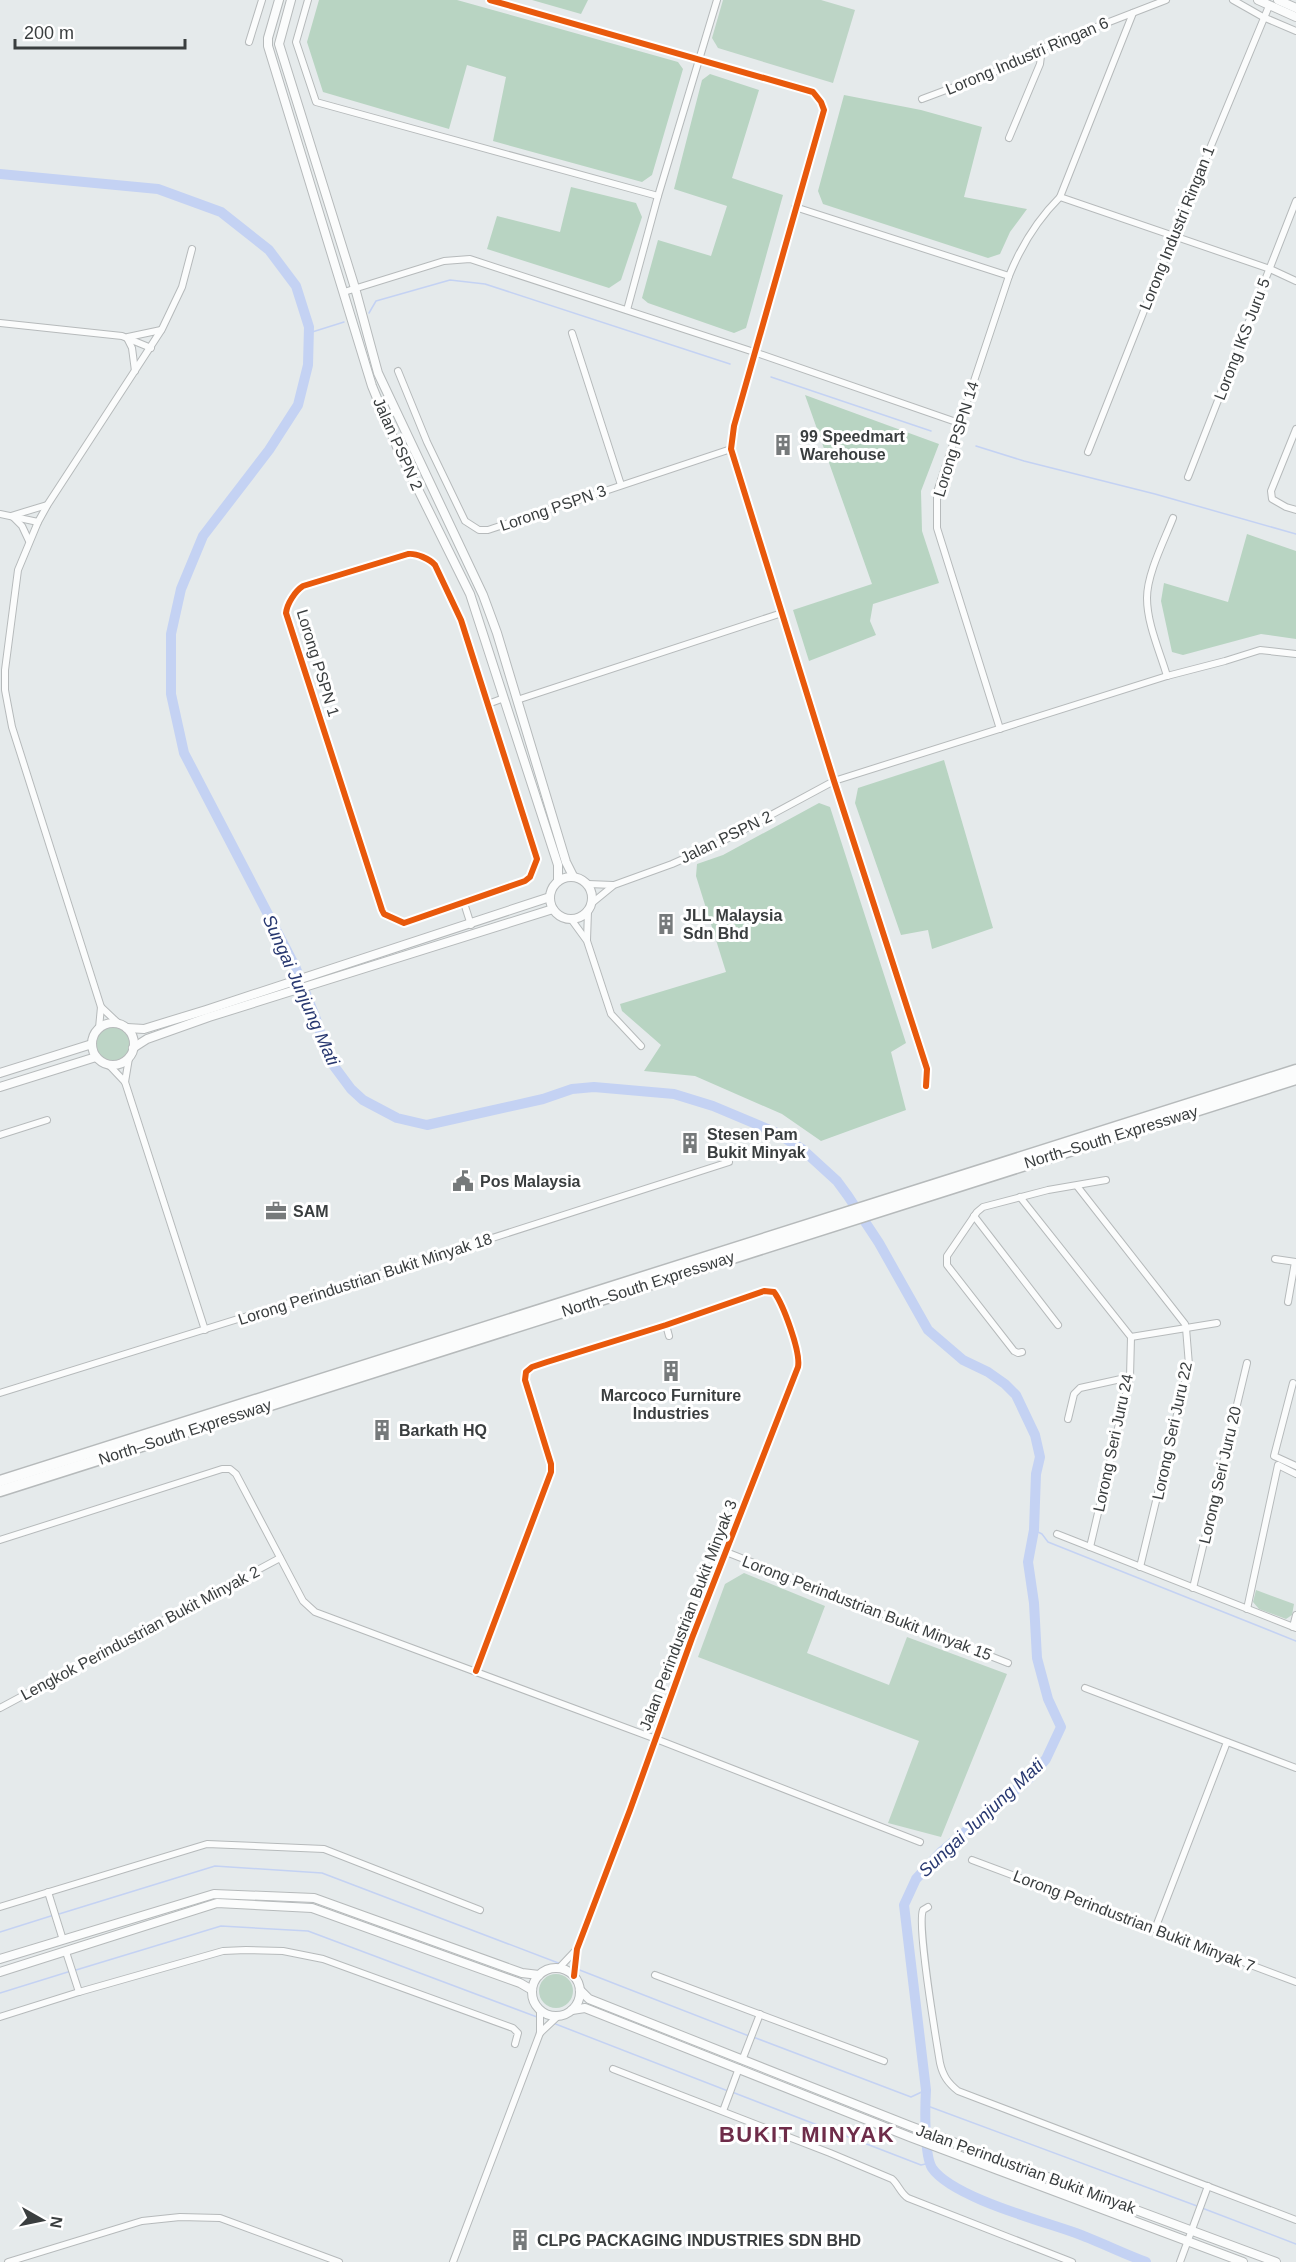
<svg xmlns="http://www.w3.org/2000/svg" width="1296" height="2262" font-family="Arial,sans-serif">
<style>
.green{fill:#bdd5c6}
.forest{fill:#b8d4c2}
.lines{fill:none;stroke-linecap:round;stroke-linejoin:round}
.stream{stroke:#c4d2f3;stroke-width:1.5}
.river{stroke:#c4d2f3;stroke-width:10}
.minor-casing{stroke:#b6babb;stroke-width:8}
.tertiary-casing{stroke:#b6babb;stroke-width:10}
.secondary-casing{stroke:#b6babb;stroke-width:10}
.motorway-casing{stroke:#b6babb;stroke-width:13}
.minor{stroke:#fbfcfc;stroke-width:6}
.tertiary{stroke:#fbfcfc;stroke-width:8}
.secondary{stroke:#fbfcfc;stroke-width:8}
.motorway{stroke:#fbfcfc;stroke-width:10}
.cycleway-casing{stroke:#fff;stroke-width:10}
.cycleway{stroke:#e8590c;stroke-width:6}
.labels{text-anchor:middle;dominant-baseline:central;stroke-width:6;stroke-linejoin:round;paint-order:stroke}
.street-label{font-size:16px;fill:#3a3e3f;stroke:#fff}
.poi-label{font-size:16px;font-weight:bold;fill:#3a3e3f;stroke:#fff;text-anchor:start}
.water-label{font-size:18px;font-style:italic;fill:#283870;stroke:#fff}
.district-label{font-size:22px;font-weight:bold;letter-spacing:1.5px;fill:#6e2c49;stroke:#fff}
</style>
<rect width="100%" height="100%" fill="#e5eaeb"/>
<!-- green -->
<g class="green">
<path d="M723,0H821L855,10L833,83L718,48L712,38Z"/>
<circle cx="112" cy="1044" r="19"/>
<path d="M744,1573L825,1606L807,1653L889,1685L907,1637L1007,1674L941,1837L888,1823L919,1741L698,1657L725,1584Z"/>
<path d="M1256,1590L1294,1604L1292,1615L1286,1619L1259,1609L1253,1602Z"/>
<circle cx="556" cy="1991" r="17"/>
</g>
<!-- forest -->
<g class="forest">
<path d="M319,0H457L678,62L683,69L652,175L642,182L493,141L506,77L467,65L449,129L323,92L307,42Z"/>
<path d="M532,0H588L581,14Z"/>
<path d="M710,74L759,90L732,178L783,195L746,328L734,333L648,303L642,298L658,240L711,256L727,206L674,189L702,80Z"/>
<path d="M844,95L921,110L982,127L964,197L1027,209L1010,232L1000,254L988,258L823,204L818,191Z"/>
<path d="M571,187L636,203L642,217L621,280L609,288L487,249L497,216L560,232Z"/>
<path d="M805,395L939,444L921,491L922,531L939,583L873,604L870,621L876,635L809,661L793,610L872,584Z"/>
<path d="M1247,534L1296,551V639L1261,634L1183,655L1172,652L1161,601L1164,583L1228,602Z"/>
<path d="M944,760L993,928L932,949L928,930L901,935L855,803L858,788Z"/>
<path d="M819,803L830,807L906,1043L891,1052L906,1110L821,1141L782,1114L695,1076L644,1071L661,1045L622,1011L620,1004L726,972L696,876L697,864L723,855Z"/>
</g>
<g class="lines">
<!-- stream -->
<g class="stream">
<path d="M369,313L376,301L450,280L485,284L730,364"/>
<path d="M309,333L344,322"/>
<path d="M771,377L931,431"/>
<path d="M976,446L1024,461L1155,494L1296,534"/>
<path d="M1034,1530L1042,1534L1048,1542L1296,1641"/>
<path d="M59,1914L215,1866L322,1873L561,1964"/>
<path d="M0,1932L54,1915"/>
<path d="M577,1969L749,2036"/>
<path d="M76,1970L221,1926L308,1931L537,2017"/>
<path d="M0,1993L71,1971"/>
<path d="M553,2023L728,2091"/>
<path d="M753,2037L911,2097L926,2090"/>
<path d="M732,2092L921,2165L930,2163"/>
<path d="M925,2105L1197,2206"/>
<path d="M1202,2208L1296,2244"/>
</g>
<!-- river -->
<path class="river" d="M0,174L158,189L221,212L269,250L296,286L309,327L308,365L298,405L269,450L203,536L181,589L171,634V694L184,753L295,966L316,1019L328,1058L351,1089L363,1100L397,1118L427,1125L543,1099L572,1089L594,1087L674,1094L713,1106L775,1132L802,1149L837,1181L848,1196L879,1243L928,1330L963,1360L988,1372L1005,1384L1016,1395L1035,1435L1040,1457L1036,1474L1034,1530L1028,1562L1034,1603L1037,1658L1048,1699L1061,1727L1046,1759L1031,1777L942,1851L916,1879L904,1905L926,2090C925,2106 924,2155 932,2168C952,2197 1039,2220 1073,2232C1098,2241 1122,2253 1146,2262"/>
<defs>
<g id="minor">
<path d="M308,0L296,42L316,102L658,196"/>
<path d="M490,0L813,92L821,102L824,110L734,426L731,449L834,781L927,1069L926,1086"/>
<path d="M1233,0L1263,17L1296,31"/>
<path d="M249,42L262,0"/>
<path d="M922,99L1013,65L1042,48L1166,0"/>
<path d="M1009,138L1040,64L1042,48"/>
<path d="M1060,197L1270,269L1296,281"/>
<path d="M795,207L1009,276"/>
<path d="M344,292L444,261L470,259L754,352L959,423"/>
<path d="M627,310L658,196L717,0"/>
<path d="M0,323L122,336L151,348"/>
<path d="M572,333L621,485"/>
<path d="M128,337L161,330"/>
<path d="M127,338L132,348L135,371"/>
<path d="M398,371L427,442L465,521L479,530H488L731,449"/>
<path d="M1296,429L1271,491L1272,499L1286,507L1296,510"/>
<path d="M1088,452L1174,235L1269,6"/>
<path d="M1188,477L1296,201"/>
<path d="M0,514L38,522"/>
<path d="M11,516L47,505"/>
<path d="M14,518L22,526L29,541"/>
<path d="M408,554C416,553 430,559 435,565L461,620L537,859L530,877L525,881L404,923L384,914L382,910L286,613C287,604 295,591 303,586Z"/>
<path d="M1167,676C1160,652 1147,624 1147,598C1147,574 1164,541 1173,518"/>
<path d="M517,700L782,613"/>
<path d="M488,704L504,698"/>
<path d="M1000,729L937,528V492L1009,276C1021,246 1037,220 1060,197L1133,13"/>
<path d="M588,884L613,885"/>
<path d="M464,903L471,925"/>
<path d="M592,903L614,885L672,864L719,843L834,781L1167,676L1225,661L1260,650L1296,654"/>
<path d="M571,919L587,941L611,1014L641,1046"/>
<path d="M587,940L588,911"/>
<path d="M101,1007L118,1023"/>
<path d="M99,1028L101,1007L12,727L5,690V670L18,570L38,522L48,504L162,329L182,287L192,249"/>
<path d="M109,1065L125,1082L205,1330"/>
<path d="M125,1082L129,1058"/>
<path d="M0,1135L47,1120"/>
<path d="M1077,1186L1185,1324L1186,1328L1189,1365L1140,1567"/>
<path d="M1020,1197L1131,1337L1130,1377L1090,1547"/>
<path d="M974,1216L1058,1325"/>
<path d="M1275,1259L1296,1262"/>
<path d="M1288,1302L1295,1262"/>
<path d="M666,1325L669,1336"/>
<path d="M1131,1337L1217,1323"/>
<path d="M1022,1352L1018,1353L1014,1351L947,1265V1256L977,1212L983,1207L1048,1190L1106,1180"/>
<path d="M1293,1383L1274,1456L1296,1466"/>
<path d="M0,1393L299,1300L729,1162"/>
<path d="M1068,1419L1074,1394L1080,1388L1130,1377"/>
<path d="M1057,1534L1296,1628"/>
<path d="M0,1540L222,1469H230L236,1474L303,1601L315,1612L656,1739L920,1842"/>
<path d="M726,1552L1008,1663"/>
<path d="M1193,1588L1247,1363"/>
<path d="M1247,1609L1278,1465L1296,1474"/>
<path d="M1293,1627L1296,1615"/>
<path d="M476,1671L551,1472V1464L525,1380L526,1372L532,1367L547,1362L666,1325L764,1291L774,1292C783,1304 801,1352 798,1367L692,1638L630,1810L577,1949L574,1976"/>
<path d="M1085,1688L1296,1768"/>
<path d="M0,1708L280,1558"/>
<path d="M972,1860L1296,1982"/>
<path d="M48,1892L63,1940"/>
<path d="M0,1907L207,1844L324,1849L480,1910"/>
<path d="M928,1907L923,1910C917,1924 936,2039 940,2063C943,2076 948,2083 958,2091L1296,2220"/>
<path d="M1155,1929L1227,1742"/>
<path d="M66,1952L79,1992"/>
<path d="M559,1968L576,1950"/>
<path d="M655,1975L884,2061"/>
<path d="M0,2017L79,1992L223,1951L246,1950L283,1951L323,1959L513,2028L518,2033L515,2044"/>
<path d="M540,2033L558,2016"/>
<path d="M743,2058L760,2014"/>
<path d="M613,2069L830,2153L892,2179C898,2184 901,2194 908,2198L1072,2262"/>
<path d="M723,2111L739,2068"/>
<path d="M8,2262L142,2221L180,2217L220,2218L339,2262"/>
<path d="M453,2262L540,2033V2010"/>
<path d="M1180,2262L1208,2186"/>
</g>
<g id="tertiary">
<path d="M279,0L268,38V46L372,386L397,447L470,594L558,865V881"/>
<path d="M291,0L279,44L355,288L378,373L483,595L497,633L566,862L573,876"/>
<path d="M1258,0L1296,17"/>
<path d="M1278,0L1296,8"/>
<circle cx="571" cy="898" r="21"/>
<circle cx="113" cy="1044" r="21"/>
<path d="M127,1028L144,1029L206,1010L550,897"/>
<path d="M133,1048L147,1039L209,1017L553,909"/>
<path d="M0,1073L92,1044"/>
<path d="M0,1087L96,1057"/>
</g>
<g id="secondary">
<path d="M0,1959L214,1894L314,1898L522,1973L539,1975"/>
<circle cx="556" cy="1992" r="24"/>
<path d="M0,1972L217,1903L312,1908L520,1983L532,1990"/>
<path d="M580,1990L589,1999L910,2126L1276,2262"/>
<path d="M572,2010L585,2008L910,2137L1243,2262"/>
</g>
<g id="motorway">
<path d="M0,1481L1296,1070"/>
<path d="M0,1491L1296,1079"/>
</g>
</defs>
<!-- minor casing -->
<use href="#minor" class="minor-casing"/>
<!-- tertiary casing -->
<use href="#tertiary" class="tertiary-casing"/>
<!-- secondary casing -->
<use href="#secondary" class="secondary-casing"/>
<!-- motorway casing -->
<use href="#motorway" class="motorway-casing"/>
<!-- minor -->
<use href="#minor" class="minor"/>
<!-- tertiary -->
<use href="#tertiary" class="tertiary"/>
<!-- secondary -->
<use href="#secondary" class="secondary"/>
<!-- motorway -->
<use href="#motorway" class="motorway"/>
<defs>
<g id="cycleway">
<path d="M490,0L813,92L821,102L824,110L734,426L731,449L834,781L927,1069L926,1086"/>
<path d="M408,554C416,553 430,559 435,565L461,620L537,859L530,877L525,881L404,923L384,914L382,910L286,613C287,604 295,591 303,586Z"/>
<path d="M476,1671L551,1472V1464L525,1380L526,1372L532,1367L547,1362L666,1325L764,1291L774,1292C783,1304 801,1352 798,1367L692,1638L630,1810L577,1949L574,1976"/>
</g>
</defs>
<!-- cycleway casing -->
<use href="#cycleway" class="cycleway-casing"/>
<!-- cycleway -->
<use href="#cycleway" class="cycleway"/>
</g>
<!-- icons -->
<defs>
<symbol id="building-bare" viewBox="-9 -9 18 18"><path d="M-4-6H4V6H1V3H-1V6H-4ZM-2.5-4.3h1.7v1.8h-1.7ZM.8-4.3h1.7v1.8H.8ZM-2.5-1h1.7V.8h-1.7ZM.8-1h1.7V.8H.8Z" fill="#767a7b" stroke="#fff" stroke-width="2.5" paint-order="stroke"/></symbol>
<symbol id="civic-bare" viewBox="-9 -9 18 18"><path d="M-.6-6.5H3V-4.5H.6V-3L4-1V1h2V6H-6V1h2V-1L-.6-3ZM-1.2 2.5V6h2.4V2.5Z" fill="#767a7b" stroke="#fff" stroke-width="2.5" paint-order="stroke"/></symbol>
<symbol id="office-bare" viewBox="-9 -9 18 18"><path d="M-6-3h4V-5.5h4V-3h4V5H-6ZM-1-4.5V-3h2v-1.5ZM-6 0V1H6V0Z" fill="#767a7b" stroke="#fff" stroke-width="2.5" paint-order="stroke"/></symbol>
</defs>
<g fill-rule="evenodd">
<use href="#building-bare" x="768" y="430" width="30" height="30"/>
<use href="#building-bare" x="651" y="909" width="30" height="30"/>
<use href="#building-bare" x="675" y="1128" width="30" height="30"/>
<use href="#civic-bare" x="448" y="1166" width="30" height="30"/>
<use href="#office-bare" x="261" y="1196" width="30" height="30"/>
<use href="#building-bare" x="656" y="1356" width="30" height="30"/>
<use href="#building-bare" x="367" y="1415" width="30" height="30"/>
<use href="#building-bare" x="505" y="2225" width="30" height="30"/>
</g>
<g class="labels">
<!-- street labels -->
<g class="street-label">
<text transform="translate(1027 56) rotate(-23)">Lorong Industri Ringan 6</text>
<text transform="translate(1177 228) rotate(-68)">Lorong Industri Ringan 1</text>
<text transform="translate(1242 339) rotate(-69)">Lorong IKS Juru 5</text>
<text transform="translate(956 439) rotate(-73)">Lorong PSPN 14</text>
<text transform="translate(398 444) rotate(66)">Jalan PSPN 2</text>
<text transform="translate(553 508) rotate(-19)">Lorong PSPN 3</text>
<text transform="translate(318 663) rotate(73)">Lorong PSPN 1</text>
<text transform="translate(726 837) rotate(-26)">Jalan PSPN 2</text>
<text transform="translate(1111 1137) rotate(-17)">North–South Expressway</text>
<text transform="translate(365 1279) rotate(-18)">Lorong Perindustrian Bukit Minyak 18</text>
<text transform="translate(648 1284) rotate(-18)">North–South Expressway</text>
<text transform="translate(1172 1431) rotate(-78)">Lorong Seri Juru 22</text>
<text transform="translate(185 1432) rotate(-18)">North–South Expressway</text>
<text transform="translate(1113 1443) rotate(-78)">Lorong Seri Juru 24</text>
<text transform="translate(1220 1475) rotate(-77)">Lorong Seri Juru 20</text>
<text transform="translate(867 1608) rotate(21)">Lorong Perindustrian Bukit Minyak 15</text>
<text transform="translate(688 1615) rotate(-69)">Jalan Perindustrian Bukit Minyak 3</text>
<text transform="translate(140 1633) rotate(-28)">Lengkok Perindustrian Bukit Minyak 2</text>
<text transform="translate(1134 1921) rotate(21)">Lorong Perindustrian Bukit Minyak 7</text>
<text transform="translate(1026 2169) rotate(20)">Jalan Perindustrian Bukit Minyak</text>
</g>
<!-- poi labels -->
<g class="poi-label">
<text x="800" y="436">99 Speedmart<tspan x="800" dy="18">Warehouse</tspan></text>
<text x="683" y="915">JLL Malaysia<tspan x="683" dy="18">Sdn Bhd</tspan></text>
<text x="707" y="1134">Stesen Pam<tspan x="707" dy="18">Bukit Minyak</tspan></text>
<text x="480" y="1181">Pos Malaysia</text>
<text x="293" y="1211">SAM</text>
<text x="671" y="1395" text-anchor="middle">Marcoco Furniture<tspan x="671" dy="18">Industries</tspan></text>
<text x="399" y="1430">Barkath HQ</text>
<text x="537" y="2240">CLPG PACKAGING INDUSTRIES SDN BHD</text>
</g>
<!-- water labels -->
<g class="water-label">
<text transform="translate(301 990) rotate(66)">Sungai Junjung Mati</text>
<text transform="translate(981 1818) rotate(-43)">Sungai Junjung Mati</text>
</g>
<!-- district labels -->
<g class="district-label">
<text x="807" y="2134">BUKIT MINYAK</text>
</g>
</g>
<!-- north arrow -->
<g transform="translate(42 2220) rotate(99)" stroke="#ffffff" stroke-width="4.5" paint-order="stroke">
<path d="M0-4.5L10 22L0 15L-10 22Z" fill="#3a3e3f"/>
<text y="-9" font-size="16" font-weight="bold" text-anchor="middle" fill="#3a3e3f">N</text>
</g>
<!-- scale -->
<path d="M15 39v9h170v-9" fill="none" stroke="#3a3e3f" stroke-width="3"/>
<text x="24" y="39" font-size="18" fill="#3a3e3f" stroke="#ffffff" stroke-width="4.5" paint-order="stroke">200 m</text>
</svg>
